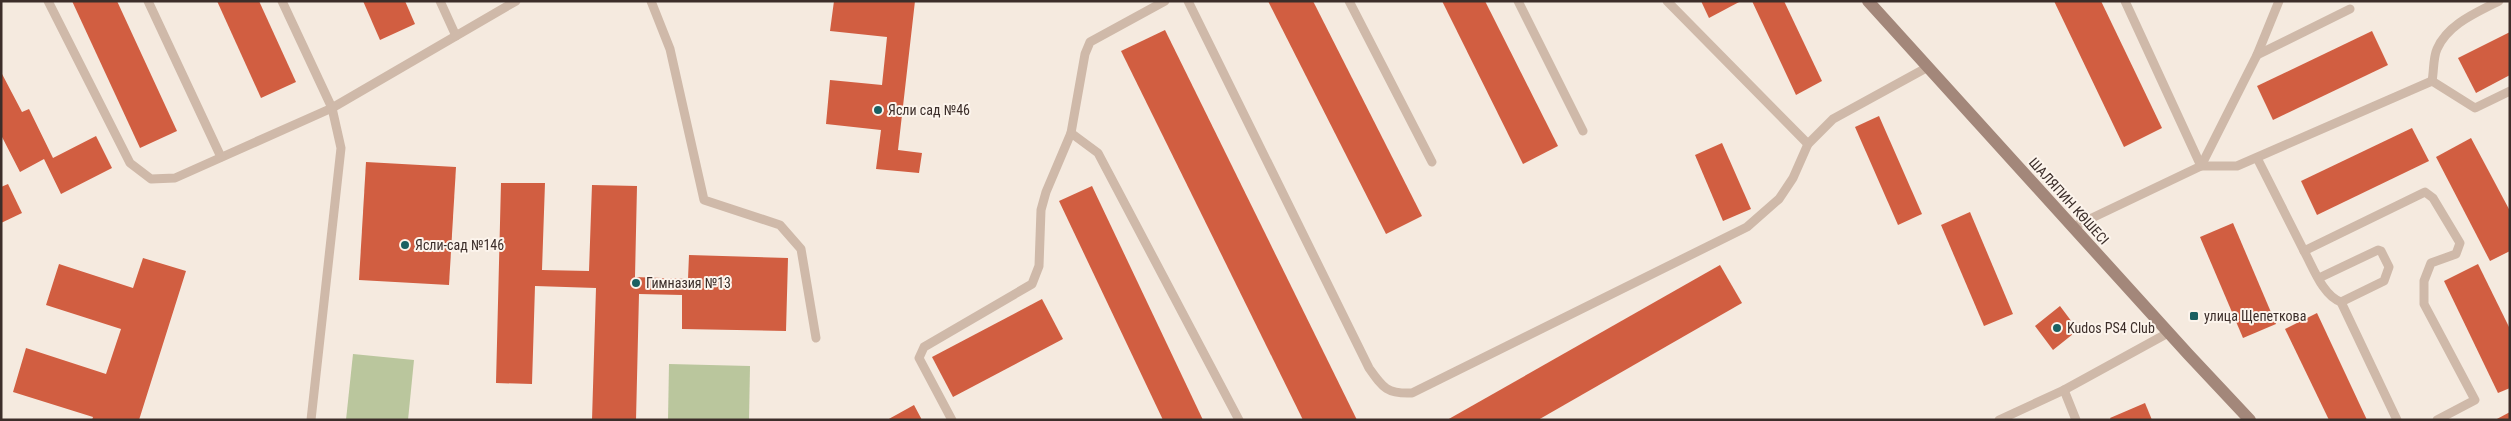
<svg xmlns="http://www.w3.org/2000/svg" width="2511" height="421" font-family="'Roboto Condensed',sans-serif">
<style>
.green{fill:#bac69d}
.building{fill:#d15e41}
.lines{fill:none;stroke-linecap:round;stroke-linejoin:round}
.service{stroke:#cfb9a9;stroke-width:9}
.secondary{stroke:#a3877a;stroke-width:12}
.poi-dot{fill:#1a6062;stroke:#fcf4ec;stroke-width:2}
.labels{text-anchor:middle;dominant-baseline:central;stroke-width:4;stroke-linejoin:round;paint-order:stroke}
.poi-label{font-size:14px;fill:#3c2e2a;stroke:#fcf4ec;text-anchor:start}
.street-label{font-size:14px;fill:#3c2e2a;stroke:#fcf4ec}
</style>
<rect width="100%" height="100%" fill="#f5eadf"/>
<!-- green -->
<g class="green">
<path d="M353,354L414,360L408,420H346Z"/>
<path d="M669,364L750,366L749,420H668Z"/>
</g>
<!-- building -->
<g class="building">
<path d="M72,1H117L177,131L140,148Z"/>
<path d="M217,1H259L296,82L261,98Z"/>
<path d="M363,1H405L415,24L380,40Z"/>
<path d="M834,1H915L898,150L922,153L919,173L876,169L881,130L826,124L830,80L882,85L887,37L830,31Z"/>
<path d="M1268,1H1313L1422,216L1386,234Z"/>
<path d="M1442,1H1485L1558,146L1523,164Z"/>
<path d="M1701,1H1741L1709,18Z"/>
<path d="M1752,1H1784L1822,81L1796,95Z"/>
<path d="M2054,1H2101L2162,128L2124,147Z"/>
<path d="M1165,30L1357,420H1303L1121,51Z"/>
<path d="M2372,31L2388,65L2273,120L2257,86Z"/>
<path d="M2510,32V75L2476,93L2458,58Z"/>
<path d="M1,72L22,112L29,109L53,158L96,136L112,168L61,194L44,159L20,172L1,135Z"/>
<path d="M1879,116L1922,214L1898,225L1855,127Z"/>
<path d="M2412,128L2429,161L2317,215L2301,181Z"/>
<path d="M2471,138L2510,211V251L2490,261L2436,157Z"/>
<path d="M1722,143L1751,209L1723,221L1695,155Z"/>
<path d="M366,162L456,167L449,285L359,280Z"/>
<path d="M501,183H545L542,270L589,271L592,185L637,186L635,277L688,279L689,255L788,258L786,331L682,329V295L639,294L636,420H592L596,288L535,286L532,384L496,383Z"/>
<path d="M8,184L22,213L1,223V187Z"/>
<path d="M1092,186L1203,420H1163L1059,201Z"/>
<path d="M1970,212L2013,314L1984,326L1941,225Z"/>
<path d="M2233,223L2276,324L2243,338L2200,237Z"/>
<path d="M143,258L186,271L139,420H92L93,417L13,392L26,348L106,374L121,329L46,305L59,264L133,288Z"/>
<path d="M2478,264L2510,329V388L2498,393L2444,281Z"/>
<path d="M1720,265L1742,303L1538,420H1447Z"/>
<path d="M1042,299L1063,339L953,397L932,357Z"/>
<path d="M2060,306L2078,330L2053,350L2035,326Z"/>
<path d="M2317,313L2367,420H2329L2285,329Z"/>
<path d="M2145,403L2152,420H2111L2110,418Z"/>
<path d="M914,405L922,420H887Z"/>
<path d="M2510,412V420H2495Z"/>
</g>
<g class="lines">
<!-- service -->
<g class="service">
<path d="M48,1L130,163L151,179L175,178L332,108L516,1"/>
<path d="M148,1L221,157"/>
<path d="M282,1L332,108L341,148L311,420"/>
<path d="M440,1L456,36"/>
<path d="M651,1L670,49L704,200L780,225L801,249L816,338"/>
<path d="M1188,1L1369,368C1383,388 1387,394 1412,393L1747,227L1779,199L1793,178L1808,144L1833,119L1928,67"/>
<path d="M1349,1L1432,162"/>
<path d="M1518,1L1583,131"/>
<path d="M1667,1L1808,144"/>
<path d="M2125,1L2201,166H2237L2432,81L2475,108L2510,91"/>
<path d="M2257,55L2350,9"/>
<path d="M2432,81C2434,71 2433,58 2437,49C2448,24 2476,13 2499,1"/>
<path d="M1071,133L1098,153L1239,420"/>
<path d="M2257,158L2304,251L2425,192L2433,198L2460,243L2456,254L2431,263L2424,281V304L2475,400L2437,420"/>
<path d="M2073,227L2201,166L2257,55L2279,1"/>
<path d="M2304,251C2313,267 2323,296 2341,302L2384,281L2389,267L2381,251L2378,250L2319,278"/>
<path d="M2341,302L2397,420"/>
<path d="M2064,390L2076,420"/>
<path d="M952,420L919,358L924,347L1032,284L1039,266L1041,210L1046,192L1071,133L1085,54L1090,42L1165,1"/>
<path d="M1999,420L2064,390L2168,333"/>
</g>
<!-- secondary -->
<path class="secondary" d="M1868,1L2188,354L2250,420"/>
</g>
<!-- markers -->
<g class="poi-dot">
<circle cx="878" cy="110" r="5"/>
<circle cx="405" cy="245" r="5"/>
<circle cx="636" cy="283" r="5"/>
<rect x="2189" y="311" width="10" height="10" rx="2.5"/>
<circle cx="2057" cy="328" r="5"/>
</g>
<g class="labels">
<!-- poi labels -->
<g class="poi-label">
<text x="888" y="110">Ясли сад №46</text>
<text x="415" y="245">Ясли-сад №146</text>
<text x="646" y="283">Гимназия №13</text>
<text x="2204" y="316">улица Щепеткова</text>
<text x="2067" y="328">Kudos PS4 Club</text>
</g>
<!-- street labels -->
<g class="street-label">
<text transform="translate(2069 201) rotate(48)">ШАЛЯПИН КӨШЕСІ</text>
</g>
</g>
<!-- border -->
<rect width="2511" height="421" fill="none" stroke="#3c2e2a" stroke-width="5"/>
</svg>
